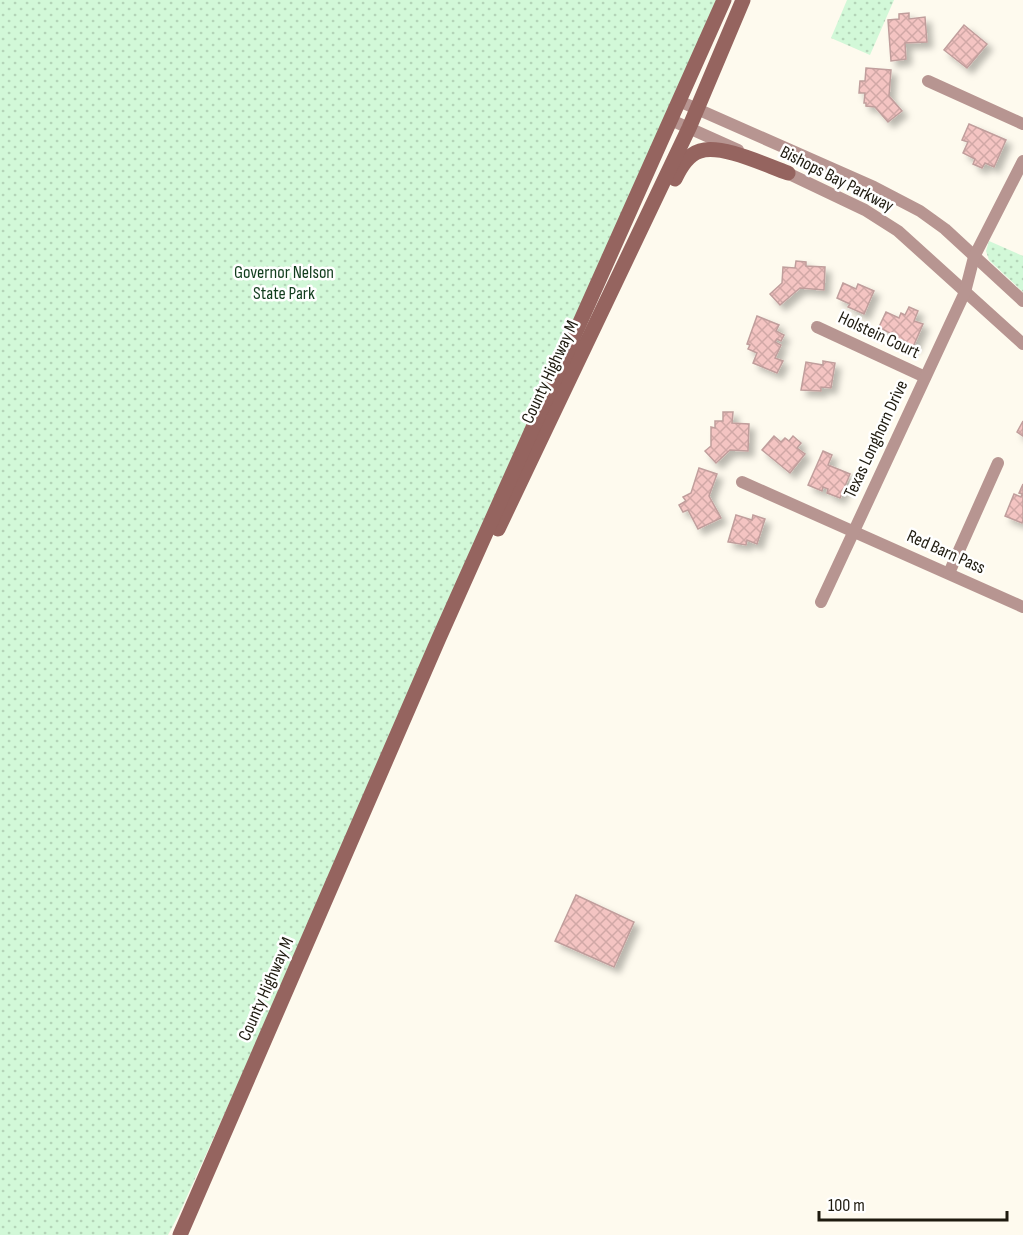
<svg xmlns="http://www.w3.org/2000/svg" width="1023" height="1235" font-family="'Sofia Sans Condensed',sans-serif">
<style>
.grass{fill:url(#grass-dots)}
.building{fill:url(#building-cross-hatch);stroke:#c09e9c;stroke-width:1.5;filter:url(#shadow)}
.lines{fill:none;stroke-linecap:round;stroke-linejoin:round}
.minor{stroke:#b79591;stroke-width:12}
.secondary{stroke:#95645f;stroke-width:15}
.labels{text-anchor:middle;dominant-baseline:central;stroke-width:5;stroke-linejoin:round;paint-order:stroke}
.street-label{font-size:18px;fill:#1e1a0f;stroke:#fff}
.park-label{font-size:18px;fill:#113d1d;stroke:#fff}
</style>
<defs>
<pattern id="grass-dots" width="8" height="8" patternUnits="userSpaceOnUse" patternTransform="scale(1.5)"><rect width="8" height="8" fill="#d2f8d8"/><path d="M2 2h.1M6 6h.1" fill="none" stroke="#b4d4b8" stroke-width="1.8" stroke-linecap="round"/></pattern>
<pattern id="building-cross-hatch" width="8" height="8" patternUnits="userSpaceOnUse" patternTransform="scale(1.5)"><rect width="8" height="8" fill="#f4c4c2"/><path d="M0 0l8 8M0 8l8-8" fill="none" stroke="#d1a8a6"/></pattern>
<filter id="shadow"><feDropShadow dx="5.5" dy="5.5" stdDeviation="3" flood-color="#0004"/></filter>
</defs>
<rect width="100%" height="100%" fill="#fefaee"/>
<!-- grass -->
<g class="grass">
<path d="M0,0H721L232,1097L179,1214L168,1235H0Z"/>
<path d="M847,0H894L870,55L831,38Z"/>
<path d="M989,241L1023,256V292L989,260L986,251Z"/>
</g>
<!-- building -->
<g class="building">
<path d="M909,13V19L925,17L927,42L905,43L906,59L891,61L888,20L899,19V14Z"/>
<path d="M964,25L987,44L967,68L944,50Z"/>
<path d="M866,68L891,70L889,96L902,111L888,122L875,107L866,106V103H864L865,93H859L860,81H865Z"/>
<path d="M969,124L1006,140L994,167L985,163L982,168L973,164L975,159L963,153L968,142L962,140Z"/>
<path d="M796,261L806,262V266L825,267L824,290L800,288L780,305L770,294L782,283L783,267L795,268Z"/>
<path d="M843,283L856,289L858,284L874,291L864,314L848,307L850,304L837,298Z"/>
<path d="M909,307L918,311L914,321L923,324L913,347L894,339L895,336L879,327L886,312L899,318L901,313L905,315Z"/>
<path d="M757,316L779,325L776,331L784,335L781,341L777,339L775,342L781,345L775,358L783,361L777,373L753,363L757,353L748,349L750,345L747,344Z"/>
<path d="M823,361L835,363L831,388L821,387V391L801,390L806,362L823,365Z"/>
<path d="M723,412H733L732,423L749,424L748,451L730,450L716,463L705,451L711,446V427L715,428V421H723Z"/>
<path d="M1023,421V436L1017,432Z"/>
<path d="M774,436L781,442L785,438L789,441L793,436L801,443L797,448L805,454L790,473L762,450Z"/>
<path d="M823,451L832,455L828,465L850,474L840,498L827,493L828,489L823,487L822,491L808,485Z"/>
<path d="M699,468L717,474L709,496L721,518L698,529L688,510L683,512L679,505L686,501L683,497L691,493Z"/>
<path d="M1023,484V520L1022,523L1005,516L1014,494L1021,497L1022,494L1019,493Z"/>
<path d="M736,515L752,520L753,515L765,519L757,544L747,540L746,545L728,542Z"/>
<path d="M576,895L634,922L614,967L555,941Z"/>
</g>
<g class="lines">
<!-- minor -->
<g class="minor">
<path d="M928,81L1023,124"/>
<path d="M679,101L874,187L920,211L945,229L1023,301"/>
<path d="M671,120L738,150"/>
<path d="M781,170L865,210L898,231L1023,344"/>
<path d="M817,327L925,377"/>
<path d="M742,482L1023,607"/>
<path d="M949,573L998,463"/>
<path d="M821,602L965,292L974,257L1023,161"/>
</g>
<!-- secondary -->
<g class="secondary">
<path d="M675,179C680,168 687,155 700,151C722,144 765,165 788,173"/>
<path d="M498,529L689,128L743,0"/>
<path d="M180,1235L439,638L724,0"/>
</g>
</g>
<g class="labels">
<!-- street labels -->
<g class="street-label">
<text transform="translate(837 179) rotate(27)">Bishops Bay Parkway</text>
<text transform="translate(879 335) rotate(25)">Holstein Court</text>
<text transform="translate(550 372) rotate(-65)">County Highway M</text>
<text transform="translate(876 439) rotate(-65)">Texas Longhorn Drive</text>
<text transform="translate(946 552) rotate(24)">Red Barn Pass</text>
<text transform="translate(266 989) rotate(-66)">County Highway M</text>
</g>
<!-- park labels -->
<g class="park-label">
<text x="284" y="272">Governor Nelson<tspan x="284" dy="21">State Park</tspan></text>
</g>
</g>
<!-- scale -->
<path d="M819 1211v9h188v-9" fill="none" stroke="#1e1a0f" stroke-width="3"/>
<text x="828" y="1211" font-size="18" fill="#1e1a0f" stroke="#ffffff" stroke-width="4.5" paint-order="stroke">100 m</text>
</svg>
